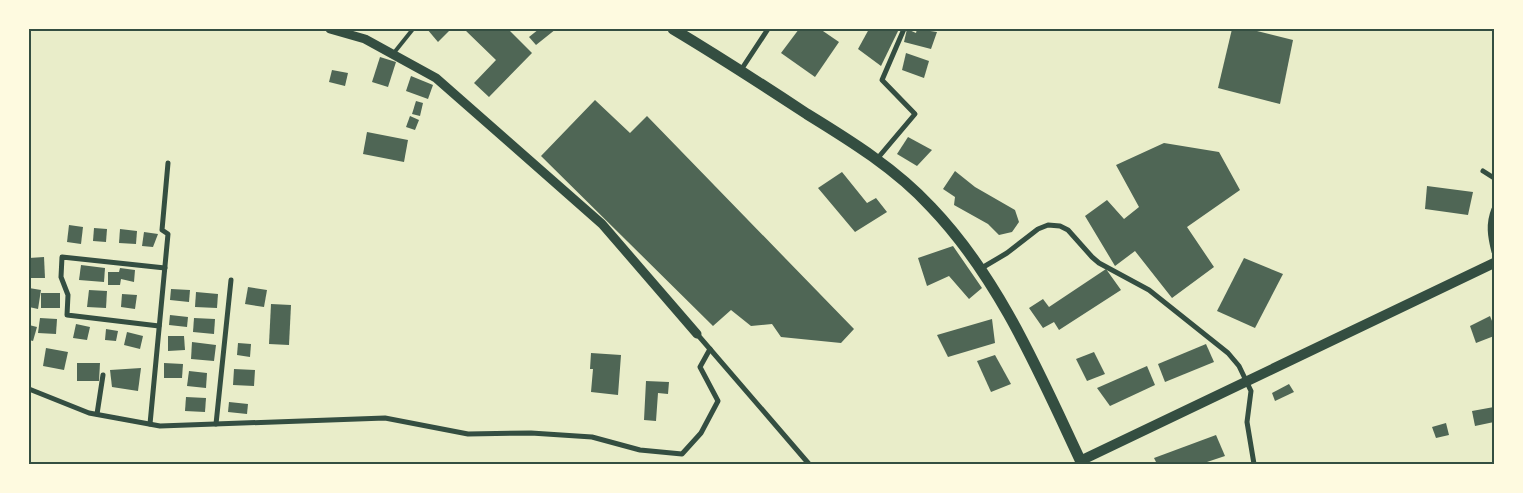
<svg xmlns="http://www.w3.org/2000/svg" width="1523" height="493" font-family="Montserrat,sans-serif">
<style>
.building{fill:#4f6655}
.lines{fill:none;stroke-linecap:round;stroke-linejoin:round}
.service{stroke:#344e41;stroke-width:4}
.minor{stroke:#344e41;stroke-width:5}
.tertiary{stroke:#344e41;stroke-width:9}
.secondary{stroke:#344e41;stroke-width:10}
.trunk{stroke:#344e41;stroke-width:11}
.neatline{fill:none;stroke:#344e41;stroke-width:2}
</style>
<rect width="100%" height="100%" fill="#e9edc9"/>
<!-- building -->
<g class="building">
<path d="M427,29H451L438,42Z"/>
<path d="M466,29H508L532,53L489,97L474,83L496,60L465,30Z"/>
<path d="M539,29H556L536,45L529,37Z"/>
<path d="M799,29H820L839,42L815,77L781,53Z"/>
<path d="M869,29H899L881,66L858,49Z"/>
<path d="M907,29L916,33L917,29L937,32L931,49L904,42Z"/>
<path d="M1232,29H1249L1293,40L1280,104L1218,88Z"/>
<path d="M906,53L929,61L924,78L902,70Z"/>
<path d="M380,57L396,62L388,87L372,82Z"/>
<path d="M332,70L348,73L345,86L329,82Z"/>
<path d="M411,76L433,85L428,99L406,91Z"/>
<path d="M595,100L630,133L647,116L854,329L841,343L781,337L772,324L751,326L731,310L713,326L541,156Z"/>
<path d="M416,101L423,103L420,116L412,114Z"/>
<path d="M410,116L419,120L415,130L406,127Z"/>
<path d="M367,132L408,140L404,162L363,154Z"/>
<path d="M908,137L932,150L917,166L897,154Z"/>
<path d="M1164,143L1219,152L1240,190L1187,227L1214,267L1172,298L1135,251L1115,266L1085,216L1107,200L1124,219L1139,207L1116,165Z"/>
<path d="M955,171L975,187L1015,210L1019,222L1012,232L999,235L988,224L954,205L955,197L943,189Z"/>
<path d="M842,172L867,203L876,198L887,212L855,232L818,188Z"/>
<path d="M1427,186L1473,192L1468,215L1425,209Z"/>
<path d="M69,225L83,227L81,244L67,242Z"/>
<path d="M94,228L107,229L106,242L93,241Z"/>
<path d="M120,229L137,231L136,244L119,243Z"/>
<path d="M144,232L158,234L153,247L142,246Z"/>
<path d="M953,246L982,288L969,299L949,276L927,286L918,258Z"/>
<path d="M44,257L45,278H29V258Z"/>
<path d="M1244,258L1283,274L1255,328L1217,311Z"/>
<path d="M81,265L105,268L104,282L79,280Z"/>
<path d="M120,268L135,270L134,282L121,279L120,285H108V272H119Z"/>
<path d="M1106,269L1121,290L1059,330L1054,322L1043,328L1029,308L1043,299L1049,307Z"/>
<path d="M248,287L267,290L264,307L245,304Z"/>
<path d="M29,288L41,290L38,309L29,307Z"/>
<path d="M171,289L190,290L189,302L170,300Z"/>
<path d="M89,290L107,291L106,308L87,307Z"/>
<path d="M196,292L218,294L217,308L195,307Z"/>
<rect x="41" y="293" width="19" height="15"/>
<path d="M122,294L137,295L135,309L121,307Z"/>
<path d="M271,304L291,305L289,345L269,344Z"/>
<path d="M170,315L188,317L187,327L169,325Z"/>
<path d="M1490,316L1494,326V336L1476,343L1470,326Z"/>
<path d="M40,318L57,319L56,334L38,333Z"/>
<path d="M194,318L215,319L214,334L193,332Z"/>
<path d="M992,319L995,343L948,357L937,335Z"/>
<path d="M76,324L90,327L87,340L73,338Z"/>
<path d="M29,325L37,327L33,341L29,340Z"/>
<path d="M106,329L118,331L116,341L105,340Z"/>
<path d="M127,332L143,336L140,349L124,345Z"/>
<path d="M168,336H184L185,350L168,351Z"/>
<path d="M192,342L216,345L214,361L191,359Z"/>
<path d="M238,343L251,344L250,357L237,355Z"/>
<path d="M1206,344L1214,362L1165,382L1158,364Z"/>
<path d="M46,348L68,352L64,370L43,366Z"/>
<path d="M1094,352L1105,374L1087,381L1076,359Z"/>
<path d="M591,353L621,355L618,395L591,392L593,369H590Z"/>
<path d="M995,355L1011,384L991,392L977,361Z"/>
<path d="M77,363H100L99,381H77Z"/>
<path d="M164,363L183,364L182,378H164Z"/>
<path d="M1147,366L1155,385L1110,406L1097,388Z"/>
<path d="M141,368L138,391L112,387L110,370Z"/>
<path d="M234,369L255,370L254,386L233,385Z"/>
<path d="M189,371L207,373L206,388L187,386Z"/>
<path d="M646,381L669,382L668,394L658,393L656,421L644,420Z"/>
<path d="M1289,384L1294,392L1275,401L1272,393Z"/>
<path d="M186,397L206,398L205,412L185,411Z"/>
<path d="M229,402L248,404L247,414L228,412Z"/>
<path d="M1494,407V422L1475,426L1472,411Z"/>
<path d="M1446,423L1449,435L1436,438L1432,427Z"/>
<path d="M1216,435L1225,456L1201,464H1157L1154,458Z"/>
</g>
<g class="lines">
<!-- service -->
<path class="service" d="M393,54L413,29"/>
<!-- minor -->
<g class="minor">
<path d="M741,70L768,29"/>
<path d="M877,159L915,114L882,80L904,29"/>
<path d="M1483,171L1494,178"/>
<path d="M1494,209C1488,224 1490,236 1494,252"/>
<path d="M980,269L1007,253L1038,229L1048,225L1060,226L1068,230L1092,257L1099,263L1149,290L1228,353L1239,366L1251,391L1247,422L1254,464"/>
<path d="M159,326L67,315L68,295L61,277L62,257L165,268"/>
<path d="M697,334L809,464"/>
<path d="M29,389L89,413L160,426L385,418L468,434L531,433L592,437L640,450L682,454L701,433L718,401L700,367L710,349"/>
<path d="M97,414L103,375"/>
<path d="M150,424L168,234L162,230L168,163"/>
<path d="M216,424L231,280"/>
</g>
<!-- tertiary -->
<path class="tertiary" d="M330,29L365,39L436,78L602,224L697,334"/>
<!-- secondary -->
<path class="secondary" d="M1080,461L1494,263"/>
<!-- trunk -->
<path class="trunk" d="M673,29C718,56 763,85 807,114C851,141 896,169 931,207C1000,279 1040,375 1082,464"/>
</g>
<!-- border -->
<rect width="1523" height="493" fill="none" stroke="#fefae0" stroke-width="60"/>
<rect x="30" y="30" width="1463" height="433" class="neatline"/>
</svg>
